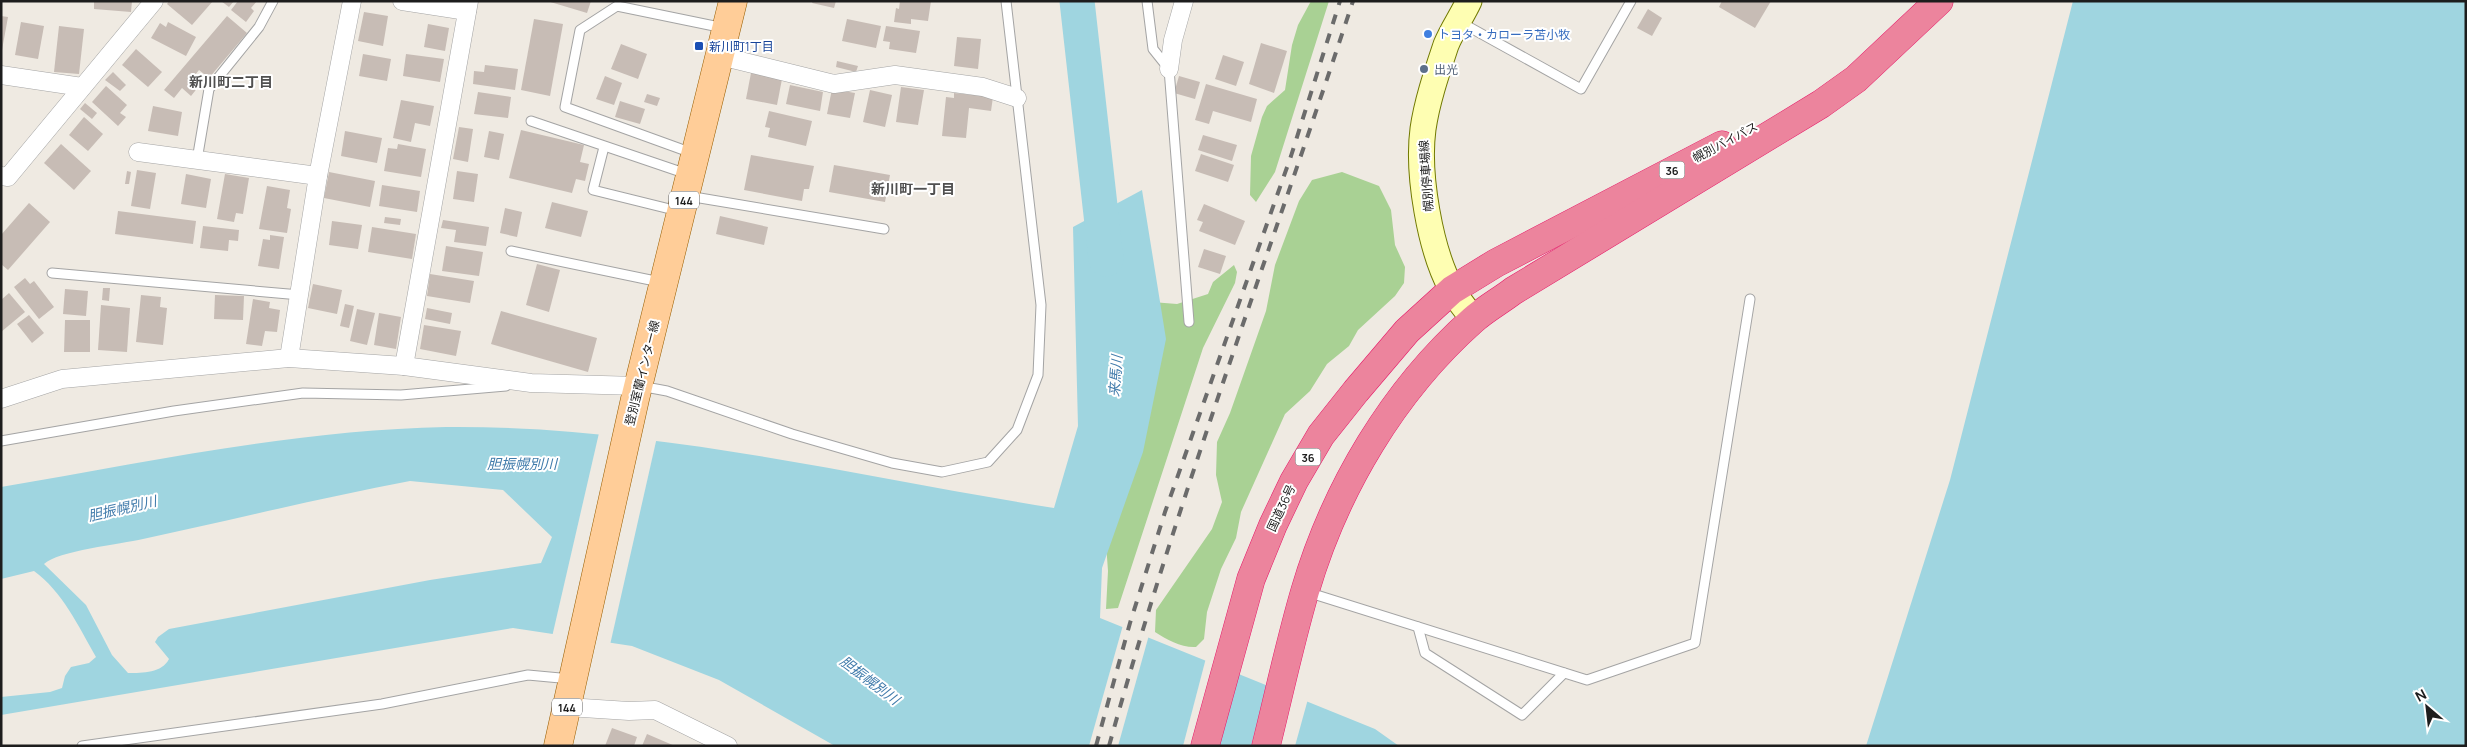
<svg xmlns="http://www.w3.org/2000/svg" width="2467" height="747" font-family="Manrope,'Noto Sans JP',sans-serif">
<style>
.forest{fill:#a9d194}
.water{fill:#9fd5e0;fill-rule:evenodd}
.pier{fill:#efeae2}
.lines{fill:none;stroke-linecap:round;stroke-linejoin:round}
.river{stroke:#9fd5e0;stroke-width:35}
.building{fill:#c7bcb5}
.lane-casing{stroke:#a4a4a4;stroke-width:11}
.street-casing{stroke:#a4a4a4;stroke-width:19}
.secondary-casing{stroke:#717900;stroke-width:27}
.primary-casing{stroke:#975d00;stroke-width:29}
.highway-casing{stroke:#e51868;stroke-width:29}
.lane{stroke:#fff;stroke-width:9}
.street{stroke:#fff;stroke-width:18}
.secondary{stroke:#fefeb2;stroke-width:25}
.primary{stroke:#ffcd98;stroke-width:28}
.highway{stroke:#ec849d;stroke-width:28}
.rail{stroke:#6b6b6b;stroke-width:4;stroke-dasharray:10 10;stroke-linecap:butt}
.shop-dot{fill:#3f7fe0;stroke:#fff;stroke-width:2}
.transit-dot{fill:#1a4fb4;stroke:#fff;stroke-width:2}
.service-dot{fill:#5c6f8a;stroke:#fff;stroke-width:2}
.labels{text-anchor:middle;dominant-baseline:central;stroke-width:4;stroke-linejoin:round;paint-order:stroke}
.shield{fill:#fff;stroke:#616161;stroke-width:1}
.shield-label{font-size:11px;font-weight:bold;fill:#1d1d1d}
.shop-label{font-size:12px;fill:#366cbe;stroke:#fff;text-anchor:start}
.transit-label{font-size:12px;fill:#164399;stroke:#fff;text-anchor:start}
.service-label{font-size:12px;fill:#4e5e75;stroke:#fff;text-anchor:start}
.street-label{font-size:12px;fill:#1d1d1d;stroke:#fff}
.neighbourhood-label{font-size:14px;font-weight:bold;fill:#505050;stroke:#fff}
.water-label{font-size:14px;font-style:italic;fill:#407bab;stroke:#fff}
</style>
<rect width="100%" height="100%" fill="#efeae2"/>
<!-- forest -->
<g class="forest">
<path d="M1311,1H1329L1275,172L1256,202L1250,195L1251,156L1262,117L1267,106L1285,90L1292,45L1298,25Z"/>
<path d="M1342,172L1379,186L1391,210L1395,245L1405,267L1404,283L1395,296L1358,330L1349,346L1327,364L1310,391L1285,414L1241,512L1236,538L1221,569L1207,612L1204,639L1196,647C1182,648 1167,640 1155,632L1156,610L1212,529L1222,502L1216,475L1217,442L1230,413L1266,311L1275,265L1299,201L1312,180Z"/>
<path d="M1234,265L1237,272L1235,283L1203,348L1118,608L1106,609L1108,571L1105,529L1152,302L1177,304L1208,294L1213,282Z"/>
</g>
<!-- water -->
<g class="water">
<path d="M2073,1H2466V746H1866L1950,480Z"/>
<path d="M1142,190L1166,339L1143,452L1102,568L1100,618L1375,729L1399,746H835L719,680L632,646L513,628L1,715V697L50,692L62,688L65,676L71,667L89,663L96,657C79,627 62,591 34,571L1,579V487C148,462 296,430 446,427C651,425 853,476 1054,508L1078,426L1073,227ZM410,481L503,490L552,537L541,563L430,580L169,629L158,637L155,642L169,659C162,673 143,673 128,673L112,655L86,605L44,564C57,551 121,544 143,539C232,520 320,498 410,481Z"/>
</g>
<!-- pier -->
<g class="pier">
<path d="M599,433L657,437L610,645L552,637Z"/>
<path d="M1123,625L1149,635L1118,746H1089Z"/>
<path d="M1206,658L1238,671L1219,746H1183Z"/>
<path d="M1268,683L1308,699L1295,746H1251Z"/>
</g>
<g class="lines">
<!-- river -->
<path class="river" d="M1077,1L1106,259"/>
</g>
<!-- building -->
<g class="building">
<path d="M94,1H132L131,12L94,9Z"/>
<path d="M169,1H213L192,25L167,4Z"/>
<path d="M221,1H234L229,7Z"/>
<path d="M238,1H257L251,8L254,11L246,22L231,10Z"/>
<path d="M547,1H591L587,13Z"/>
<path d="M813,1H836L834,8L812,3Z"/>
<path d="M900,1H931L928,21L911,19V24L894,22L896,8L899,9Z"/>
<path d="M1722,1H1771L1755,28L1719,7Z"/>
<path d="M1648,9L1662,18L1652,36L1637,28Z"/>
<path d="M364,12L388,16L383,46L358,41Z"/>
<path d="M1,16L8,17L2,50H1Z"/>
<path d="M227,16L247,33L209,78L199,70L191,80L199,86L191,96L182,88L174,98L164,90Z"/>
<path d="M534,19L563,24L550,96L521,90Z"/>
<path d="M847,19L881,26L876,48L842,41Z"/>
<path d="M21,22L44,26L38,59L15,55Z"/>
<path d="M168,22L196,37L186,56L151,38L160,23L166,27Z"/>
<path d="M428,24L449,28L445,51L424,47Z"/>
<path d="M59,26L84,29L79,74L54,72Z"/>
<path d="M886,26L920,31L916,53L889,49L890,42L883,41Z"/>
<path d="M957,37L981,39L978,69L954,66Z"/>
<path d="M1261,43L1287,51L1274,93L1249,84Z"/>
<path d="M621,44L647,54L638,79L611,69Z"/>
<path d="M136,49L162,72L148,87L122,65Z"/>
<path d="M363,54L391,59L387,81L359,76Z"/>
<path d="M406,54L444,59L440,82L403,76Z"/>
<path d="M1223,55L1244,62L1236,86L1215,79Z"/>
<path d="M837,61L858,66L856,72L836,67Z"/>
<path d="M485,65L518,69L515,90L473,84L474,71L484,72Z"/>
<path d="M113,72L126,85L120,91L105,80Z"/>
<path d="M751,73L782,79L777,105L746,99Z"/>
<path d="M605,76L622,83L614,105L596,99Z"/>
<path d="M1179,76L1200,82L1195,99L1174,93Z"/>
<path d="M1206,84L1257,99L1251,122L1213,111L1209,124L1195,120Z"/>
<path d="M790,85L823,92L820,111L786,104Z"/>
<path d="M106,86L127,105L120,113L126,117L118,126L92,102Z"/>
<path d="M901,87L924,90L918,125L896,122Z"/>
<path d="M832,89L855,93L850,118L827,114Z"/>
<path d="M870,90L892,95L885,127L863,122Z"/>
<path d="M478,92L511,97L508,118L474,114Z"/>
<path d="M954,93L993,97L991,111L969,108L966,138L942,136L946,97L954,98Z"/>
<path d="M647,94L660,98L657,106L644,102Z"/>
<path d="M401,100L434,106L430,126L415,123L411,142L393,138Z"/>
<path d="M620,101L645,109L640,124L615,117Z"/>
<path d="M85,103L97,113L92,119L80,109Z"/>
<path d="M153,106L182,112L178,136L148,131Z"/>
<path d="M769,111L812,121L806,146L768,137L770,128L765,127Z"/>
<path d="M84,117L103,134L88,151L69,135Z"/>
<path d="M459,127L473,129L468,162L453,159Z"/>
<path d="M521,130L584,145L580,162L589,164L585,181L576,179L572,193L509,178Z"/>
<path d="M345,131L382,138L377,163L341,156Z"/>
<path d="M489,131L504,134L499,160L484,157Z"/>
<path d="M1203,135L1237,145L1232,161L1198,150Z"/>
<path d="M61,144L91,171L74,190L44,163Z"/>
<path d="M398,144L426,149L421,177L384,171L388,148L397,149Z"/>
<path d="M1201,154L1234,165L1228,182L1195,171Z"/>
<path d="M751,155L814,166L809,189H804L802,201L744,190Z"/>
<path d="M834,165L890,175L885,202L829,192Z"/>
<path d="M137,170L156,173L150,209L131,206Z"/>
<path d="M127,171L131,172L129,184H125Z"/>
<path d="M457,171L478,174L474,202L453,199Z"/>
<path d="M329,172L375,181L370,207L324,198Z"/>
<path d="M186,174L211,179L206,208L181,204Z"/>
<path d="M225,174L249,178L243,214L236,213L234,222L217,219Z"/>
<path d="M382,185L420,191L417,212L379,206Z"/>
<path d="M267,186L290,190L287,208L291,209L287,233L259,229Z"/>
<path d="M552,202L588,211L581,237L545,228Z"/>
<path d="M29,203L50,222L8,270L1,264V235Z"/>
<path d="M1204,204L1245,221L1235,245L1199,231L1203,222L1197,220Z"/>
<path d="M505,208L522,212L517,237L500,233Z"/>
<path d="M118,211L196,221L193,244L115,234Z"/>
<path d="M720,216L768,227L764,245L716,234Z"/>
<path d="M385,217L401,219L400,225L384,223Z"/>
<path d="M443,220L489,227L486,246L454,242L456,230L441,228Z"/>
<path d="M332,221L362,225L358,249L329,245Z"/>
<path d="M203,226L239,230L238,241L229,240L228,251L200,248Z"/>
<path d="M372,227L416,234L412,259L368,252Z"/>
<path d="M270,235L284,237L279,269L258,266L263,239L270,240Z"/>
<path d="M446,246L483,252L479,276L442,271Z"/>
<path d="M1204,249L1226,256L1220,274L1198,267Z"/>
<path d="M537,264L560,270L549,312L526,305Z"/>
<path d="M430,274L474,281L470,303L427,296Z"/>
<path d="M25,278L30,284L34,281L54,307L39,319L14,287Z"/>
<path d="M313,284L342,290L337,314L308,308Z"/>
<path d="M103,288H110L109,301L102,300Z"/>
<path d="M65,289L88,291L86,316L63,314Z"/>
<path d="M9,293L25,312L1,332V300Z"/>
<path d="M141,295L161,297L160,307L167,308L163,345L136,342Z"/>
<path d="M215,295L244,296L243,320L214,319Z"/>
<path d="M253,299L270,302L269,308L280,310L277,332L265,331L262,346L246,344Z"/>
<path d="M345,304L354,306L349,328L340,326Z"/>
<path d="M101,305L130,308L127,352L98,350Z"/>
<path d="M427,308L452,313L450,324L425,319Z"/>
<path d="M357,309L375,313L367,345L350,341Z"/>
<path d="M501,311L597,338L588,372L491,344Z"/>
<path d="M379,313L401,317L396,349L374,345Z"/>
<path d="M29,315L44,333L32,343L17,324Z"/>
<path d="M65,320H90V352H64Z"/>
<path d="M424,325L461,331L456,356L420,349Z"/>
<path d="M612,728L637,737L634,746H605Z"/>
<path d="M647,734L675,746H642Z"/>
</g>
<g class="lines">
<defs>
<g id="lane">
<path d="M1147,1L1153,49L1169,69L1189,322"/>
<path d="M1460,22L1581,89L1631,1"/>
<path d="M531,121L687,174"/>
<path d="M604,147L593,190L678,211"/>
<path d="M692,153L565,107L580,30L617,6L724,28"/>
<path d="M197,160L209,89L259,27L273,1"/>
<path d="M688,196L884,229"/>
<path d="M511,251L660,282"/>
<path d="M52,273L300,295"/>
<path d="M640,386L667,391L792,434L892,463L942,472L988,462L1017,430L1038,375L1041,305L1006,1"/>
<path d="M1,441L174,411L303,393L401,395L506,386"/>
<path d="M1307,592L1587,680L1695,643L1750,299"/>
<path d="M1418,627L1425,653L1522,715L1564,673"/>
<path d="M82,746L382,704L528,675L571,679"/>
</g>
<g id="street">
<path d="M402,1L467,11"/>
<path d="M720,56L834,84L895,75L983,87L1017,98"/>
<path d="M1169,69L1173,40L1184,1"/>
<path d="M1,75L82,87"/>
<path d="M138,152L318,176"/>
<path d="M1,176L8,177L154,1"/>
<path d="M289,358L318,176L352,1"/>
<path d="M404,366L469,1"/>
<path d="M1,399L62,379L289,358L404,366L531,383L638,386"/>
<path d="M567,707L629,711L655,710L728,746"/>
</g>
<path id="secondary" d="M1469,1C1462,16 1452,30 1446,45C1437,72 1427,101 1423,129C1417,174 1430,249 1451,288C1457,299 1466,309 1473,319"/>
<path id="primary" d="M558,746L635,399L733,1"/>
<g id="highway">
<path d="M1205,746L1251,579L1273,525L1294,481L1321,435L1356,391L1407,331L1452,290L1496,263L1722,145"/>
<path d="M1266,746C1279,694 1290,642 1305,591C1335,489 1393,391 1473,320C1485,309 1500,301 1513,291L1821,104L1856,79L1939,1"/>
</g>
</defs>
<!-- lane casing -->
<use href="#lane" class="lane-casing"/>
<!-- street casing -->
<use href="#street" class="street-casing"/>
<!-- secondary casing -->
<use href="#secondary" class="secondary-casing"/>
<!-- primary casing -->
<use href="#primary" class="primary-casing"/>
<!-- highway casing -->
<use href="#highway" class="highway-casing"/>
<!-- lane -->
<use href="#lane" class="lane"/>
<!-- street -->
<use href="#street" class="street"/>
<!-- secondary -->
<use href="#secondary" class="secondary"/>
<!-- primary -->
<use href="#primary" class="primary"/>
<!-- highway -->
<use href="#highway" class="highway"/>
<!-- rail -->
<g class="rail">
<path d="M1096,746L1130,623L1165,512L1291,156L1340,1"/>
<path d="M1109,746C1179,494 1271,250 1353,1"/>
</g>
</g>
<!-- markers -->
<circle class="shop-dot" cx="1428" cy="34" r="5"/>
<rect class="transit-dot" x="694" y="41" width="10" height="10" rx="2.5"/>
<circle class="service-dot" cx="1424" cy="69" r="5"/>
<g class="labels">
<!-- shield labels -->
<g class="shield">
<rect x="1659.5" y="161.5" width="25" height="17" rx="4"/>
<rect x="669" y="191.5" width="30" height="17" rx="4"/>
<rect x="1295.5" y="448.5" width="25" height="17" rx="4"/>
<rect x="552" y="698.5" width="30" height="17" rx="4"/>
</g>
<g class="shield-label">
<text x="1672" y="170">36</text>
<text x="684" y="200">144</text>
<text x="1308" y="457">36</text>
<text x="567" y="707">144</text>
</g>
<!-- shop labels -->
<g class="shop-label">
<text x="1438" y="34">トヨタ・カローラ苫小牧</text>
</g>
<!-- transit labels -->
<g class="transit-label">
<text x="709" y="46">新川町1丁目</text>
</g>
<!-- service labels -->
<g class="service-label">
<text x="1434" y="69">出光</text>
</g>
<!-- street labels -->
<g class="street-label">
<text transform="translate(1725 142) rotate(-28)">幌別バイパス</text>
<text transform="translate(1426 176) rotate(-94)">幌別停車場線</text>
<text transform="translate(642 373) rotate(-76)">登別室蘭インター線</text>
<text transform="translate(1281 508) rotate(-65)">国道36号</text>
</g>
<!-- neighbourhood labels -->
<g class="neighbourhood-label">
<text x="231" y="81">新川町二丁目</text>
<text x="913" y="188">新川町一丁目</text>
</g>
<!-- water labels -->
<g class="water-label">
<text transform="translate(1115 376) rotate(-86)">来馬川</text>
<text x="522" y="463">胆振幌別川</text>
<text transform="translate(122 508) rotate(-13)">胆振幌別川</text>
<text transform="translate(870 680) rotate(37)">胆振幌別川</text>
</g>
</g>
<!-- border -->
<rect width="2467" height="747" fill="none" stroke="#1d1d1d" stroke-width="5"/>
<!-- north arrow -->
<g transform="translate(2427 707) rotate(332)" stroke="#ffffff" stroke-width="4" paint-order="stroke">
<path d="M0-4L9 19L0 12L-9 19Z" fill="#1d1d1d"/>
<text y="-8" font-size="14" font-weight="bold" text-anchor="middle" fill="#1d1d1d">N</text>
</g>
</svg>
